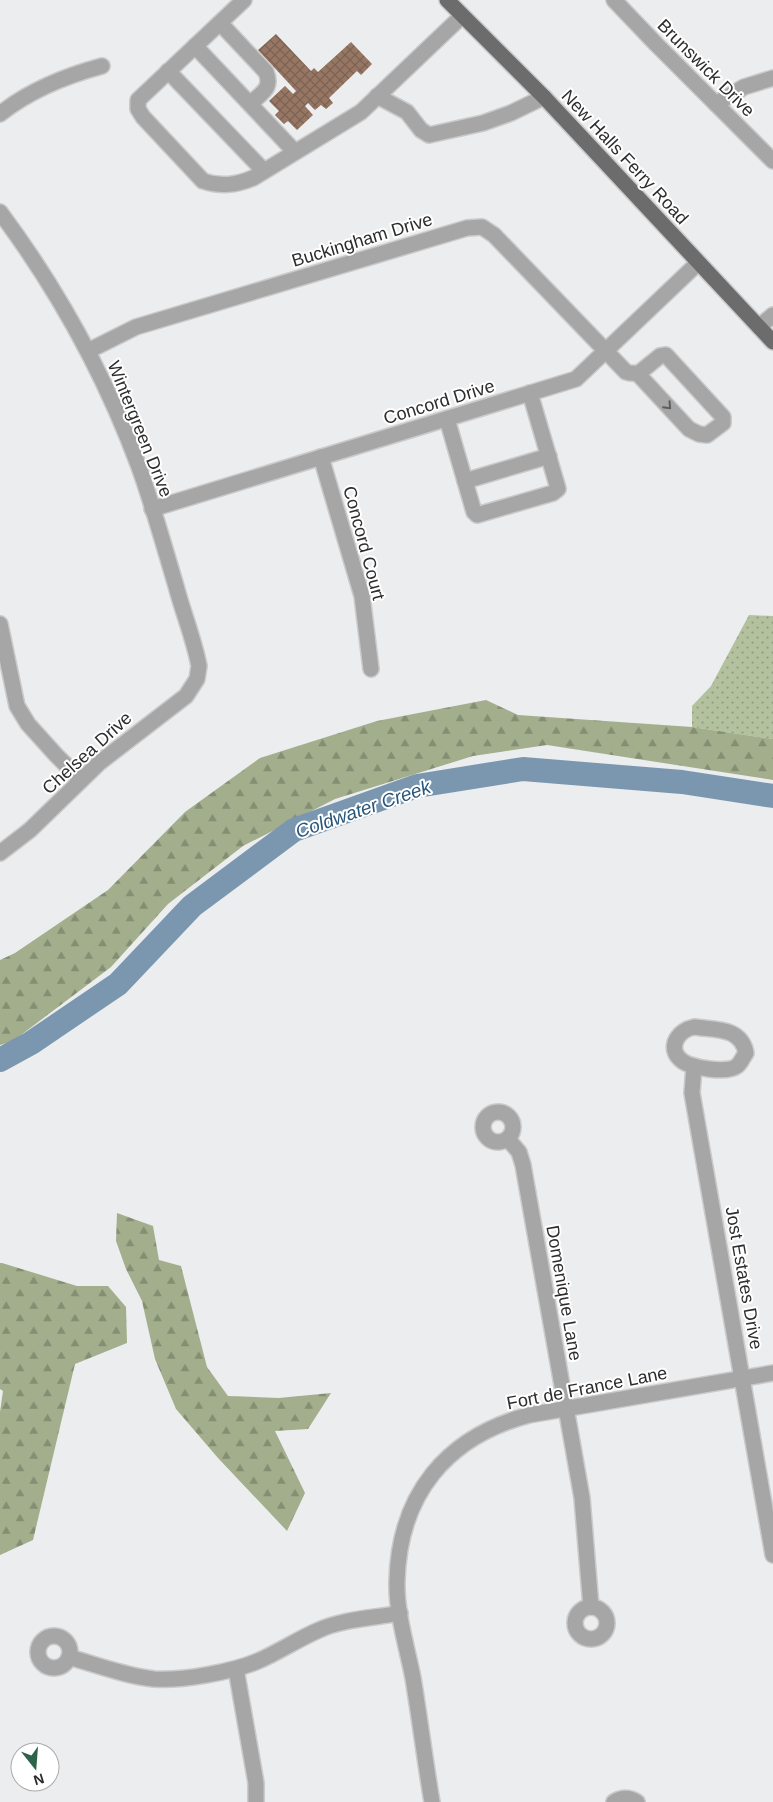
<svg xmlns="http://www.w3.org/2000/svg" width="773" height="1802" font-family="Helvetica,sans-serif">
<style>
.grass{fill:url(#grass-dots)}
.forest{fill:url(#forest-firs)}
.lines{fill:none;stroke-linecap:round;stroke-linejoin:round}
.river{stroke:#7b97b0;stroke-width:24}
.building{fill:url(#building-cross-hatch)}
.minor-casing{stroke:#cacacb;stroke-width:18}
.major-casing{stroke:#cacacb;stroke-width:18}
.minor{stroke:#a7a6a6;stroke-width:15}
.major{stroke:#6d6c6c;stroke-width:15}
.oneway{stroke:#5e5d5e}
.labels{text-anchor:middle;dominant-baseline:central;stroke-width:4;stroke-linejoin:round;paint-order:stroke}
.street-label{font-size:18px;fill:#2d2d2e;stroke:#fff}
.water-label{font-size:19px;font-style:italic;fill:#28557a;stroke:#fff}
</style>
<defs>
<pattern id="grass-dots" width="8" height="8" patternUnits="userSpaceOnUse" patternTransform="scale(1.25)"><rect width="8" height="8" fill="#b4c19e"/><path d="M2 2h.1M6 6h.1" fill="none" stroke="#939d81" stroke-width="1.8" stroke-linecap="round"/></pattern>
<pattern id="forest-firs" width="22" height="20" patternUnits="userSpaceOnUse" patternTransform="scale(1.25)"><rect width="22" height="20" fill="#a2ae8c"/><path d="M5 1l3.5 6h-7zM16 11l3.5 6h-7z" fill="#848e73"/></pattern>
<pattern id="building-cross-hatch" width="8" height="8" patternUnits="userSpaceOnUse" patternTransform="scale(1.25)"><rect width="8" height="8" fill="#977764"/><path d="M0 0l8 8M0 8l8-8" fill="none" stroke="#7c6253"/></pattern>
</defs>
<rect width="100%" height="100%" fill="#ecedee"/>
<!-- grass -->
<path class="grass" d="M749,615L773,616V739L692,727V706L711,686Z"/>
<!-- forest -->
<g class="forest">
<path d="M486,700L518,715L692,727L773,739V780L547,745L473,756L335,799L243,846L168,904L111,967L13,1041L0,1045V960L15,953L108,890L185,812L260,758L377,721Z"/>
<path d="M117,1213L153,1226L159,1260L181,1266L207,1367L228,1396L279,1398L331,1393L308,1429L275,1431L305,1493L287,1531L218,1458L176,1409L155,1359L142,1301L126,1269L116,1241Z"/>
<path d="M2,1263L77,1286H108L126,1307L127,1343L75,1364L33,1540L0,1555V1412L3,1391L0,1389V1263Z"/>
</g>
<g class="lines">
<!-- river -->
<path class="river" d="M0,1060L31,1043L118,984L192,906L294,830L417,786L523,769L682,782L773,796"/>
</g>
<!-- building -->
<path class="building" d="M276,34L311,71L314,68L318,72L351,42L372,64L361,75L357,71L329,98L333,103L326,109L321,105L315,110L308,103L305,106L313,115L297,130L288,121L284,124L275,115L279,111L269,101L285,86L293,94L296,91L258,50Z"/>
<g class="lines">
<defs>
<g id="minor">
<path d="M244,0L138,100V109L143,117L203,181C221,187 236,185 253,178L361,112L462,16"/>
<path d="M614,0L657,45L773,161"/>
<path d="M220,23L266,72C273,89 261,93 250,104"/>
<path d="M195,46L295,152"/>
<path d="M168,71L264,171"/>
<path d="M377,96L407,112L421,130L429,135L483,123L511,113L544,97"/>
<path d="M716,104L744,87L773,78"/>
<path d="M0,114C30,90 65,76 102,66"/>
<path d="M0,212C58,290 105,375 139,467C153,506 164,546 176,586C183,613 194,639 199,666L197,679L186,696L99,763L30,830L0,853"/>
<path d="M759,327L773,315"/>
<path d="M88,351L136,327L467,228L482,227L494,235L626,372C631,374 634,373 639,373L660,356L666,355L723,417V423L707,435L699,434L689,429L637,373"/>
<path d="M447,419L474,512L477,515L553,493L558,489L557,485L530,393"/>
<path d="M321,457L362,596L371,669"/>
<path d="M465,481L549,456"/>
<path d="M152,509L576,379L698,263"/>
<path d="M0,624L17,706L28,724L56,755L81,780"/>
<path d="M694,1027C716,1030 741,1027 746,1053C743,1057 741,1063 737,1066C727,1074 690,1068 681,1060C666,1047 679,1030 694,1027Z"/>
<path d="M694,1066L692,1093L773,1555"/>
<circle cx="498" cy="1127" r="15"/>
<path d="M508,1139L519,1152L523,1165L582,1498L591,1607"/>
<circle cx="591" cy="1623" r="16"/>
<circle cx="54" cy="1652" r="16"/>
<path d="M69,1657C97,1665 126,1676 154,1679C182,1681 232,1672 258,1661C279,1652 298,1639 319,1630C343,1619 374,1618 400,1613"/>
<path d="M236,1669L256,1783V1802"/>
<path d="M432,1802C425,1761 420,1720 413,1678C407,1647 396,1613 397,1581C399,1495 446,1437 529,1415L773,1373"/>
<path d="M614,1802C622,1797 629,1797 637,1802"/>
</g>
<path id="major" d="M447,0L544,97L773,342"/>
</defs>
<!-- minor casing -->
<use href="#minor" class="minor-casing"/>
<!-- major casing -->
<use href="#major" class="major-casing"/>
<!-- minor -->
<use href="#minor" class="minor"/>
<!-- major -->
<use href="#major" class="major"/>
</g>
<!-- one-way arrows -->
<defs><path id="oneway-chevron" d="M-2-3.5L2.5 0L-2 3.5" fill="none" stroke-width="1.6" stroke-linecap="round" stroke-linejoin="round" transform="scale(1.25)"/></defs>
<use class="oneway" href="#oneway-chevron" transform="translate(668 406) rotate(47)"/>
<g class="labels">
<!-- street labels -->
<g class="street-label">
<text transform="translate(706 68) rotate(45)">Brunswick Drive</text>
<text transform="translate(625 157) rotate(47)">New Halls Ferry Road</text>
<text transform="translate(362 240) rotate(-17)">Buckingham Drive</text>
<text transform="translate(439 402) rotate(-17)">Concord Drive</text>
<text transform="translate(140 429) rotate(68)">Wintergreen Drive</text>
<text transform="translate(364 543) rotate(75)">Concord Court</text>
<text transform="translate(87 753) rotate(-42)">Chelsea Drive</text>
<text transform="translate(744 1278) rotate(80)">Jost Estates Drive</text>
<text transform="translate(564 1293) rotate(80)">Domenique Lane</text>
<text transform="translate(587 1388) rotate(-11)">Fort de France Lane</text>
</g>
<!-- water labels -->
<g class="water-label">
<text transform="translate(363 809) rotate(-19)">Coldwater Creek</text>
</g>
</g>
<!-- north arrow -->
<g transform="translate(35 1767) rotate(163)"><circle r="24" fill="#ffffff" stroke="#ababab"/>
<path d="M0-4L9 19L0 12L-9 19Z" fill="#2c644b"/>
<text y="-8" font-size="14" font-weight="bold" text-anchor="middle" fill="#2d2d2e">N</text>
</g>
</svg>
